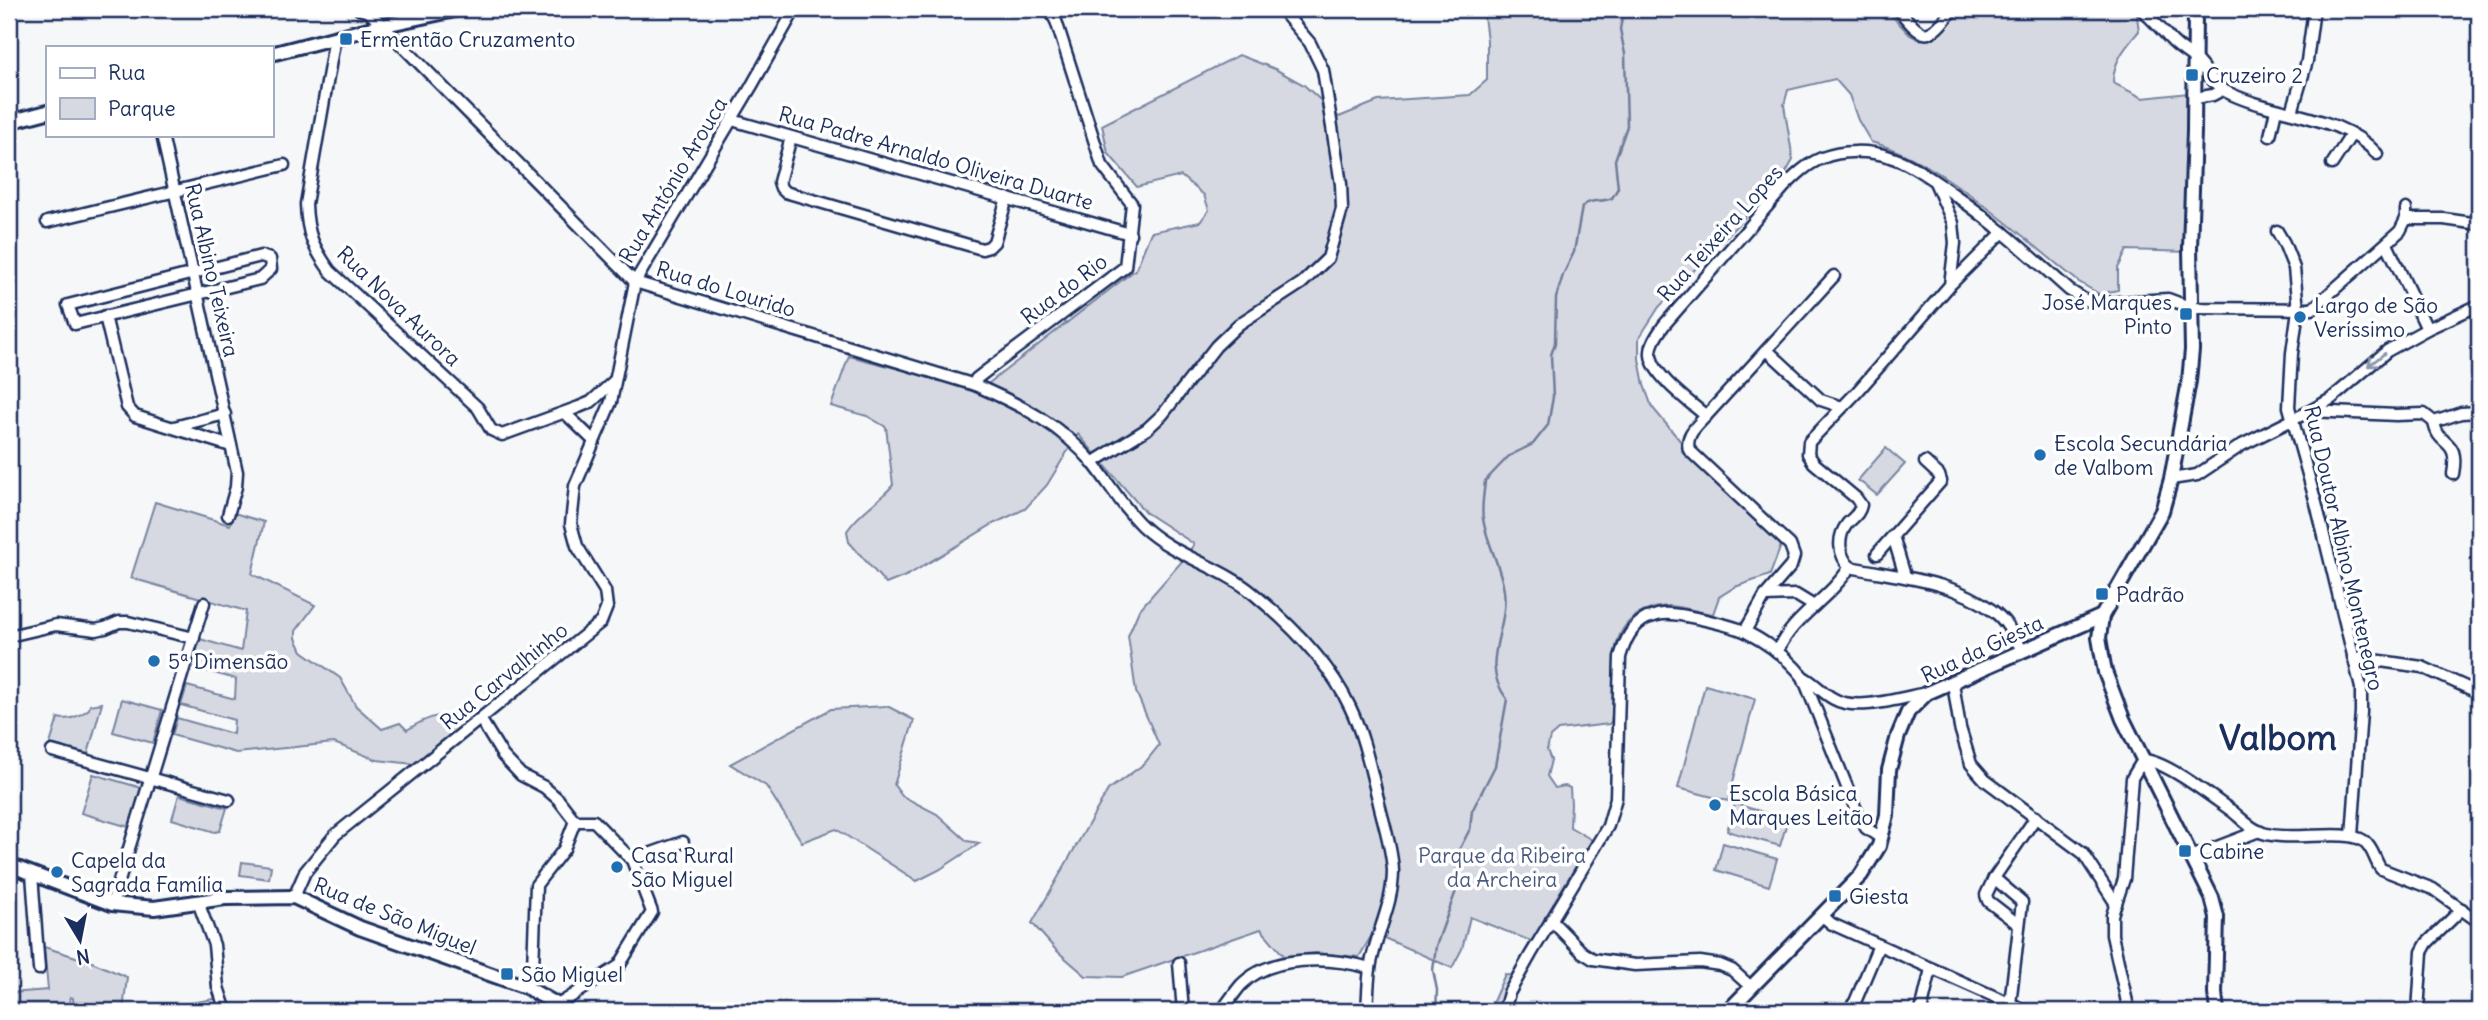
<svg xmlns="http://www.w3.org/2000/svg" width="2488" height="1020" font-family="Delius,sans-serif">
<style>
.green{fill:#d6d9e2;stroke:#7884a0;stroke-width:2}
.lines{fill:none;stroke-linecap:round;stroke-linejoin:round}
.stream{stroke:#707c99;stroke-width:2.5}
.minor-casing{stroke:#1b2f5e;stroke-width:15}
.tertiary-casing{stroke:#1b2f5e;stroke-width:18}
.minor{stroke:#fff;stroke-width:10}
.tertiary{stroke:#fff;stroke-width:12}
.oneway{stroke:#8d97ae}
.poi-dot{fill:#1f6fb2;stroke:#fff;stroke-width:2.5}
.labels{text-anchor:middle;dominant-baseline:central;stroke-width:7;stroke-linejoin:round;paint-order:stroke}
.poi-label{font-size:21px;fill:#1b2f5e;stroke:#fff;text-anchor:start}
.street-label{font-size:21px;fill:#1b2f5e;stroke:#fff}
.park-label{font-size:21px;fill:#4a5a7f;stroke:#fff}
.town-label{font-size:35px;font-weight:bold;fill:#1b2f5e;stroke:#fff}
</style>
<rect width="100%" height="100%" fill="#f6f7f9"/>
<filter id="ink" filterUnits="userSpaceOnUse"><feTurbulence type="fractalNoise" baseFrequency=".0143" numOctaves="2"/><feDisplacementMap in="SourceGraphic" scale="14" xChannelSelector="R" yChannelSelector="G"/><feConvolveMatrix kernelMatrix="1 2 1 2 8 2 1 2 1" color-interpolation-filters="sRGB"/></filter>
<g filter="url(#ink)">
<!-- green -->
<g class="green">
<path d="M1483,9H1883V18L1890,14L1910,35L1920,40L1944,28L1964,9H2136L2139,31C2125,48 2113,61 2113,83L2143,98L2188,93V252L2127,250L2118,268V290L2099,294L2079,282C2022,237 1941,160 1871,142L1858,120L1849,95L1835,79L1788,90L1784,105L1793,160L1784,176L1659,307L1639,338V359L1644,385L1652,407L1696,460L1783,540L1770,575L1735,587L1719,597L1713,614C1699,612 1684,607 1670,606C1660,606 1652,608 1643,612C1601,631 1618,686 1611,722L1609,724L1558,730L1550,737L1547,750L1551,760L1547,776L1555,788L1565,786L1570,788L1571,804L1570,827L1592,840L1554,902L1553,906L1556,911L1500,1011H1491V1006L1505,974L1511,976L1531,941L1470,917L1462,949L1452,968L1373,933L1359,957L1316,953L1284,956L1261,929L1122,977L1086,976L1056,950L1032,923L1108,790L1144,764L1159,745L1136,692L1128,636L1139,610L1184,559L1194,544L1145,512L1078,434L1047,485L1025,509L993,524L908,575L886,584L849,542L847,531C859,512 879,502 893,485L886,427L867,416L831,406L849,356L980,390L1136,269L1151,232L1200,222L1209,210L1204,195L1181,176L1137,187L1108,153L1102,125L1239,55L1275,69L1304,85L1339,117L1378,101L1470,95L1487,80V40Z"/>
<path d="M1886,448L1905,464L1877,495L1858,480Z"/>
<path d="M155,502L230,525L234,513L264,522L252,574L315,605L296,631V638L302,651L340,678L356,706L382,729L400,723L407,730C433,713 445,713 475,717L414,764L377,760L334,743L236,753L172,735L177,718L233,734L234,720L181,705L187,686L235,699L236,679L192,667L200,639L241,651L246,611L131,578Z"/>
<path d="M1705,685L1755,699L1728,801L1678,788Z"/>
<path d="M122,699L162,710L153,743L113,732Z"/>
<path d="M102,703L88,754L50,744L58,718C70,721 79,716 89,709L90,705Z"/>
<path d="M887,706L914,720L894,785L902,796L937,814L967,841L980,843L939,870L917,881L836,829L802,842L766,786L730,764L831,709Z"/>
<path d="M93,774L142,788L129,827L81,813Z"/>
<path d="M179,795L227,808L220,831L215,832L172,819Z"/>
<path d="M1735,804L1788,819L1780,846L1727,831Z"/>
<path d="M1723,843L1777,859L1769,886L1716,870Z"/>
<path d="M242,862L271,866L269,879L240,875Z"/>
<path d="M44,947L92,962L127,977L123,1011H74L73,998L70,997L71,1011H9V990L10,993L48,990Z"/>
<path d="M219,998L230,1011H144Z"/>
</g>
<g class="lines">
<!-- stream -->
<path class="stream" d="M1436,1011L1437,990L1433,970L1436,946L1457,888V854L1470,829L1472,811L1495,766L1507,699C1478,662 1509,631 1504,591C1501,566 1487,544 1483,519C1481,506 1484,494 1485,481L1509,456L1533,444L1548,425L1553,397L1551,355L1555,343L1556,298L1563,275L1574,252L1582,207C1590,198 1601,203 1612,198L1618,188L1615,160L1627,126L1625,54L1620,29L1624,9"/>
<defs>
<g id="minor">
<path d="M359,9L369,12L635,282L975,385C1021,405 1061,425 1093,463C1109,483 1123,508 1142,526C1175,557 1221,566 1255,595C1291,625 1330,664 1350,707C1364,736 1370,768 1378,799C1383,822 1392,847 1393,871C1393,906 1375,935 1370,969C1368,983 1368,997 1367,1011"/>
<path d="M1898,9C1923,39 1927,44 1953,9"/>
<path d="M2141,9C2152,19 2161,29 2171,40C2178,48 2188,53 2196,60C2205,69 2214,85 2225,91C2272,116 2341,113 2377,154"/>
<path d="M335,37L306,204C307,234 313,247 330,271L478,408L491,430L502,435L579,407L591,402L614,381"/>
<path d="M2195,98L2213,95L2222,90"/>
<path d="M2479,99L2476,103L2479,116"/>
<path d="M2292,112L2307,61L2314,9"/>
<path d="M732,120L1130,234"/>
<path d="M162,135L237,472L236,487L228,515"/>
<path d="M2270,136L2276,110"/>
<path d="M791,137L779,182L781,188L785,192L982,249L989,247L994,242L1007,198"/>
<path d="M2332,164L2351,135"/>
<path d="M2406,219H2444L2479,224"/>
<path d="M47,222L284,165"/>
<path d="M2277,231L2284,243L2294,268L2298,310L2292,353L2289,407L2316,503L2361,688V712L2352,836"/>
<path d="M2387,244L2427,329"/>
<path d="M261,256L270,259L271,269L260,279L75,324L68,305Z"/>
<path d="M1952,283L2003,232"/>
<path d="M105,316L127,407L135,416L231,446"/>
<path d="M1767,350L1821,400L1842,407"/>
<path d="M975,385L976,379L985,372L1125,267L1132,204L1102,165L1056,21L1049,9"/>
<path d="M2311,411L2396,415L2424,414L2434,422L2461,413L2479,412"/>
<path d="M565,413L593,440"/>
<path d="M1706,416L1834,276"/>
<path d="M2434,422C2438,449 2460,436 2453,474"/>
<path d="M174,427L225,414"/>
<path d="M1092,463L1147,429L1163,414L1216,346L1239,324L1302,283L1328,258L1342,209L1341,184L1323,70L1310,43L1281,9"/>
<path d="M2171,479L2197,475L2242,445L2310,411L2331,399L2387,351L2427,329L2479,305"/>
<path d="M1893,536L1905,576"/>
<path d="M1877,554L1941,481L1939,475L1925,462"/>
<path d="M1850,567C1838,555 1837,537 1847,524C1853,517 1859,515 1861,505L1856,498L1814,463L1808,454L1809,442L1857,392L1950,285L1955,243L1953,223L1935,182"/>
<path d="M1765,596L1796,595L1814,606"/>
<path d="M1745,631L1765,596L1791,566L1794,556L1790,545L1689,450C1685,435 1696,427 1706,416C1690,402 1653,376 1651,355C1650,344 1658,334 1664,325L1784,187C1795,176 1807,164 1822,158C1842,150 1869,150 1890,157C1910,163 1928,177 1945,188C1990,219 2029,254 2069,290L2085,300L2103,303L2168,299L2192,308L2312,309L2400,231L2406,219V209"/>
<path d="M9,636L56,625L96,630L105,628L119,622H128L194,638"/>
<path d="M1777,652C1793,616 1829,600 1850,567C1897,577 1953,580 1993,611C2006,620 2014,636 2022,650"/>
<path d="M2353,657L2422,667L2479,693"/>
<path d="M1803,677C1814,682 1822,693 1834,699C1856,712 1901,698 1926,693"/>
<path d="M1953,683L1960,728L1971,764L1985,780L2083,853L2116,904"/>
<path d="M481,720L503,756L521,775L544,787L558,799L575,821"/>
<path d="M52,751L229,800"/>
<path d="M2191,857L2259,831"/>
<path d="M632,860L683,842"/>
<path d="M32,874L39,969"/>
<path d="M1994,878L1986,895L1988,901L2019,925"/>
<path d="M294,897L305,872L335,835L601,622L607,607L605,591L577,546L571,524L575,486L611,402L635,282L751,87L795,9"/>
<path d="M198,902L214,945L218,987L226,1011"/>
<path d="M112,904L204,603"/>
<path d="M1821,915L1832,924L2027,1011"/>
<path d="M1551,920L1582,952L1593,959L1635,965L1700,962L1720,965L1732,970L1751,987"/>
<path d="M1179,963L1183,1011"/>
<path d="M526,987L533,968L536,885L564,849L575,821"/>
<path d="M2010,1004L2022,902L1994,878L2036,817"/>
<path d="M558,1005L619,966L652,912L632,860L594,821H575"/>
<path d="M1221,1011C1228,1003 1234,993 1241,985C1271,954 1331,957 1370,968"/>
<path d="M1504,1011L1509,993L1531,954L1608,826L1616,798L1620,657C1625,641 1631,626 1647,618C1652,617 1659,614 1663,614C1676,612 1736,626 1748,633C1769,644 1788,658 1803,677L1859,817L1866,828L1881,838"/>
<path d="M1847,1011L1855,1002L1879,945"/>
<path d="M1921,1011L1931,969"/>
<path d="M2129,1011L2112,935V915L2124,879L2132,778L2143,760C2165,760 2213,798 2232,811C2242,819 2250,829 2263,833C2289,842 2347,828 2364,841C2374,849 2374,860 2381,869L2433,889L2479,922"/>
<path d="M2418,1011L2422,952L2427,943L2462,909"/>
</g>
<g id="tertiary">
<path d="M2195,9L2194,131L2190,248L2192,350L2189,381L2171,479L2162,511L2102,616L2099,638L2105,672L2123,719L2212,898L2217,917L2215,993L2217,1011"/>
<path d="M271,54L380,26L460,9"/>
<path d="M9,122L47,112"/>
<path d="M9,865L112,904L154,908L225,898L294,897L360,928L526,987L558,1005L562,1011"/>
<path d="M1728,1011L1861,875L1879,846L1887,815L1889,770L1898,736L1908,712L1927,693L2102,616"/>
</g>
</defs>
<!-- minor casing -->
<use href="#minor" class="minor-casing"/>
<!-- tertiary casing -->
<use href="#tertiary" class="tertiary-casing"/>
<!-- minor -->
<use href="#minor" class="minor"/>
<!-- tertiary -->
<use href="#tertiary" class="tertiary"/>
</g>
<!-- one-way arrows -->
<defs><path id="oneway-shaft" d="M-6 0H5M1.5-3L5.5 0L1.5 3" fill="none" stroke-width="1.6" stroke-linecap="round" stroke-linejoin="round" transform="scale(1.75)"/></defs>
<use class="oneway" href="#oneway-shaft" transform="translate(2376 360) rotate(142)"/>
</g>
<!-- markers -->
<g class="poi-dot">
<rect x="339" y="32" width="14" height="14" rx="3.5"/>
<rect x="2185" y="68" width="14" height="14" rx="3.5"/>
<rect x="2179" y="307" width="14" height="14" rx="3.5"/>
<circle cx="2300" cy="317" r="7"/>
<circle cx="2040" cy="455" r="7"/>
<rect x="2095" y="587" width="14" height="14" rx="3.5"/>
<circle cx="154" cy="661" r="7"/>
<circle cx="1715" cy="805" r="7"/>
<rect x="2178" y="844" width="14" height="14" rx="3.5"/>
<circle cx="617" cy="867" r="7"/>
<circle cx="57" cy="872" r="7"/>
<rect x="1828" y="889" width="14" height="14" rx="3.5"/>
<rect x="500" y="967" width="14" height="14" rx="3.5"/>
</g>
<g class="labels">
<!-- poi labels -->
<g class="poi-label">
<text x="360" y="39">Ermentão Cruzamento</text>
<text x="2206" y="75">Cruzeiro 2</text>
<text x="2172" y="302" text-anchor="end">José Marques<tspan x="2172" dy="24">Pinto</tspan></text>
<text x="2314" y="305">Largo de São<tspan x="2314" dy="24">Veríssimo</tspan></text>
<text x="2054" y="443">Escola Secundária<tspan x="2054" dy="24">de Valbom</tspan></text>
<text x="2116" y="594">Padrão</text>
<text x="168" y="661">5ª Dimensão</text>
<text x="1729" y="793">Escola Básica<tspan x="1729" dy="24">Marques Leitão</tspan></text>
<text x="2199" y="851">Cabine</text>
<text x="631" y="855">Casa Rural<tspan x="631" dy="24">São Miguel</tspan></text>
<text x="71" y="860">Capela da<tspan x="71" dy="24">Sagrada Família</tspan></text>
<text x="1849" y="896">Giesta</text>
<text x="521" y="974">São Miguel</text>
</g>
<!-- street labels -->
<g class="street-label">
<text transform="translate(936 158) rotate(16)">Rua Padre Arnaldo Oliveira Duarte</text>
<text transform="translate(673 180) rotate(-59)">Rua António Arouca</text>
<text transform="translate(1720 233) rotate(-48)">Rua Teixeira Lopes</text>
<text transform="translate(212 270) rotate(77)">Rua Albino Teixeira</text>
<text transform="translate(726 289) rotate(17)">Rua do Lourido</text>
<text transform="translate(1064 289) rotate(-37)">Rua do Rio</text>
<text transform="translate(399 306) rotate(44)">Rua Nova Aurora</text>
<text transform="translate(2344 548) rotate(77)">Rua Doutor Albino Montenegro</text>
<text transform="translate(1982 649) rotate(-25)">Rua da Giesta</text>
<text transform="translate(504 676) rotate(-39)">Rua Carvalhinho</text>
<text transform="translate(395 916) rotate(22)">Rua de São Miguel</text>
</g>
<!-- park labels -->
<g class="park-label">
<text x="1502" y="855">Parque da Ribeira<tspan x="1502" dy="24">da Archeira</tspan></text>
</g>
<!-- town labels -->
<g class="town-label">
<text x="2278" y="737">Valbom</text>
</g>
</g>
<!-- margin -->
<rect width="2488" height="1020" fill="none" stroke="#fff" stroke-width="35"/>
<rect x="18" y="18" width="2453" height="985" fill="none" stroke="#1b2f5e" stroke-width="2.5" filter="url(#ink)"/>
<!-- legend -->
<rect x="46" y="46" width="228" height="91" fill="#ffffff" stroke="#a4acbf" stroke-width="2"/>
<rect x="60" y="68" width="35" height="10" fill="#ffffff" stroke="#a4acbf" stroke-width="2"/>
<text x="108" y="80" font-size="21" fill="#1b2f5e">Rua</text>
<rect x="60" y="98" width="35" height="21" fill="#d6d9e2" stroke="#a4acbf" stroke-width="2"/>
<text x="108" y="116" font-size="21" fill="#1b2f5e">Parque</text>
<!-- north arrow -->
<g transform="translate(80 940) rotate(170)" stroke="#ffffff" stroke-width="5" paint-order="stroke">
<path d="M0-5L12 26L0 18L-12 26Z" fill="#1b2f5e"/>
<text y="-10" font-size="19" font-weight="bold" text-anchor="middle" fill="#1b2f5e">N</text>
</g>
</svg>
